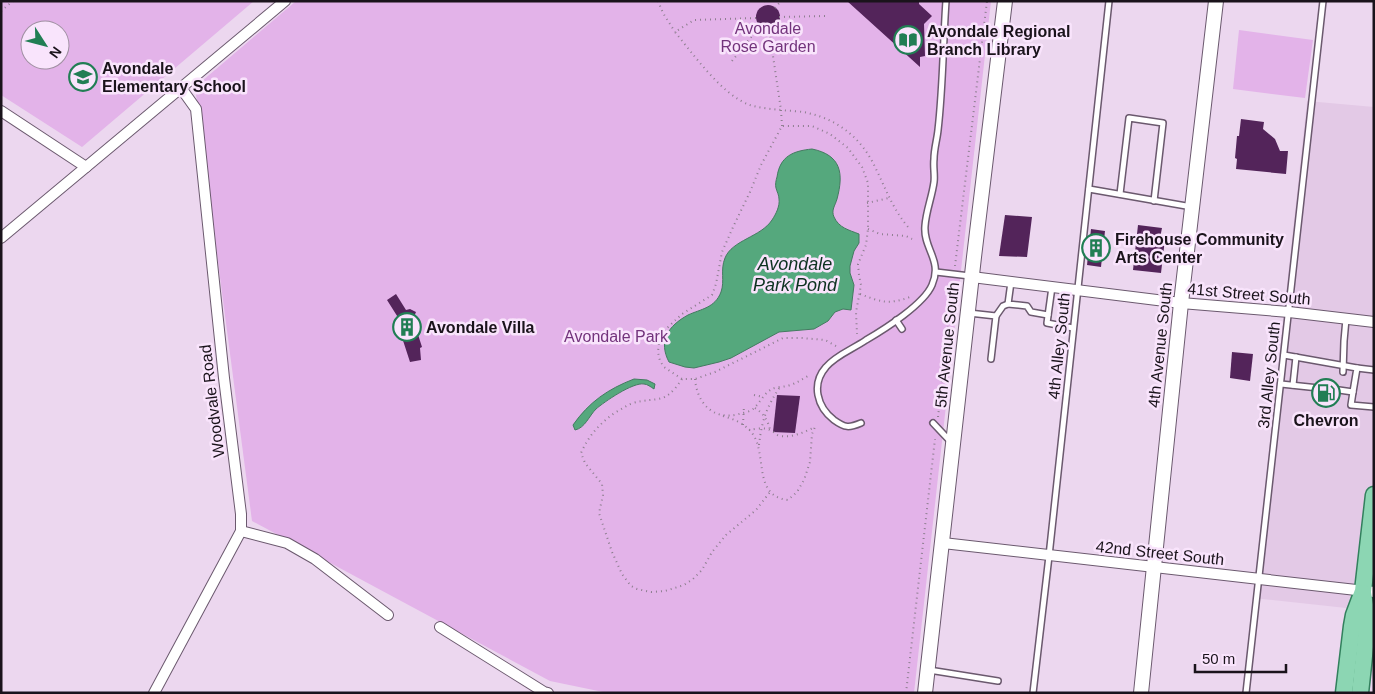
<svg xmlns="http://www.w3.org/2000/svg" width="1375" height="694" font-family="Arial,sans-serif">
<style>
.built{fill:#e3c9e6}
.green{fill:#e3b3e9;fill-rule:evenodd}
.water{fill:#55a87d;stroke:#437b60}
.building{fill:#53245a}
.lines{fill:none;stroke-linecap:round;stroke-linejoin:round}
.lane-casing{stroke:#6b596e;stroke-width:8}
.street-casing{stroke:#6b596e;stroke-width:12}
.secondary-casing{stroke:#6b596e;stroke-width:16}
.primary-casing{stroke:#32805d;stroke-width:19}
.path{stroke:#8e7f90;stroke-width:2;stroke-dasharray:1 4;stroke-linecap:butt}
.lane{stroke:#fff;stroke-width:5}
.street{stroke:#fff;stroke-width:10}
.secondary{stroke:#fff;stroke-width:14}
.primary{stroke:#8cd6b3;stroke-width:16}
.labels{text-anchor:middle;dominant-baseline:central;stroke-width:5;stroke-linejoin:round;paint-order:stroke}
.park-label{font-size:16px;fill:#73337c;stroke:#f9e4fc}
.poi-label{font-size:16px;font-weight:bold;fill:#1a131b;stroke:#f9e4fc;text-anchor:start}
.street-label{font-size:16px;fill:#1a131b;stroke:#f9e4fc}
.water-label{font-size:18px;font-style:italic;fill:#0d3220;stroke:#f9e4fc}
</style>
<rect width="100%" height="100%" fill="#ecd7ef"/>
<!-- built -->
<path class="built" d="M1307,101L1374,107V611L1253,598Z"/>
<!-- green -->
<g class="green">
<path d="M4,1H254L82,147L1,95V3ZM30,30H60V60H30Z"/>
<path d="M296,1H991L914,693H608L550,681L252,521L195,87Z"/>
<path d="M1239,30L1313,40L1305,98L1233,89Z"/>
</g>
<!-- water -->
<g class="water">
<path d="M812,149C841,155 844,173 837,199C835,206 831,210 834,217C839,228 849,230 859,234V243L854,251L850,266V273L854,285L851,310L843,309L835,312L828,321L814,329L779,332L731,358L719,362L694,368L685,367L669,362C658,341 668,326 688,315C701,309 715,308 721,292C725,281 720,270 725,258C732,240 761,237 772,220C776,214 780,206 779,199C779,195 777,192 776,188C775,185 776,180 777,177C780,156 793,151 812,149Z"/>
<path d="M634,379L647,380L655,384L654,389C651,387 647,384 644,384C633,382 604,402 596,409C589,416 585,428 575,430L573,425C589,402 608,389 634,379Z"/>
</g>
<!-- building -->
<g class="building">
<path d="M847,1H919V4L932,16L924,24L925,56L920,57V67Z"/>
<circle cx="768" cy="17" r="12"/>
<path d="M1241,119L1264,122L1263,129L1275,139L1280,151H1288L1286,174L1236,169L1237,159L1235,158L1237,136H1239Z"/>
<path d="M1005,215L1032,217L1027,257L999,256Z"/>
<path d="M1138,225L1162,228L1160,238L1165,239L1161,273L1133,270Z"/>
<path d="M1091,229L1105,231L1101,267L1087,265Z"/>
<path d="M396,294L406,310L410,309L416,312L413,319L422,347L420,348L421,360L410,362L396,319H399L387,300Z"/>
<path d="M1232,352L1253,354L1250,381L1230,378Z"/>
<path d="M777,395L800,396L795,433L773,432Z"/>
</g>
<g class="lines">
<defs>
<g id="lane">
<path d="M1089,189L1192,207"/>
<path d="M1120,194L1129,118L1163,123L1154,201"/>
<path d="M936,272L970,276"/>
<path d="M1011,282L1008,304L1027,306L1031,312L1048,315"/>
<path d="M1052,287L1047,323L1073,328"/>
<path d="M969,313L996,316L991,359"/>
<path d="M996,316L1003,306L1008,304"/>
<path d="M896,320L902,329"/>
<path d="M1284,355L1357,368L1353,392L1339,390"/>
<path d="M1357,368L1374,370"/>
<path d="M1343,372L1344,341L1346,319"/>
<path d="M1281,384L1328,389"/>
<path d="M1293,385L1296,357"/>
<path d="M1353,392L1351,405L1374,407"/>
<path d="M861,423C849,428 845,428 834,420C817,407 811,384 826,367C836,355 853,349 866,340C885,329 924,304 932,285C943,260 923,249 925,226C926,211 932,197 934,182C935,175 933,167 934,159C934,149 937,140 938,130C943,87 943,44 946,1"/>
<path d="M933,423L950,441"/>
<path d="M929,670L998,681"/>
<path d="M1033,693L1049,556L1109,1"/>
<path d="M1246,693L1323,1"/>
</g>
<g id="street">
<path d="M1,111L86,167"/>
<path d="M1,238L285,1"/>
<path d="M972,277L1181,303L1289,312L1374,322"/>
<path d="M241,531L287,543L315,559L388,615"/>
<path d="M943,543L1374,592"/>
<path d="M440,627L544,692L548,693"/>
<path d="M154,693L241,531V514L224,378L196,109L181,88"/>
</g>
<g id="secondary">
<path d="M925,693L974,257L1005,1"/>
<path d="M1141,693L1181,303L1216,1"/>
</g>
<g id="primary">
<path d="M1344,693L1352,626L1354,615L1363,591L1374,495"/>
<path d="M1360,693L1367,628V617L1363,593"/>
</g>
</defs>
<!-- lane casing -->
<use href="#lane" class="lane-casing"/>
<!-- street casing -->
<use href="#street" class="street-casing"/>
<!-- secondary casing -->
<use href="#secondary" class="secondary-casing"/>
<!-- primary casing -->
<use href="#primary" class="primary-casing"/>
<!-- path -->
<g class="path">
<path d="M658,1L663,13L675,32"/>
<path d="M765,1L766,5"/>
<path d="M775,8L781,1"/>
<path d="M1,11L13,1"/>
<path d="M779,17L825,16"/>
<path d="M756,18L694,20L675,32C693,54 723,96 750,105C760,108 771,109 781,110L769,29"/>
<path d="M732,61L760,26"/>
<path d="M782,126L781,110C790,111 800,111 808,113C839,120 862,139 875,167C886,189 893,210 909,228"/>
<path d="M867,203L889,198"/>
<path d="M868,229L880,234L906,236L912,239"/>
<path d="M955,266L987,1"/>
<path d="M860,294C881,302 888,305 910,297"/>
<path d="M836,346L825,340L802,338H783L715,372L695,379H682L664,367L660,361L658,352L659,342L666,329L682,314L712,295L716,284L722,252L734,225L750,192L761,165L782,126H812L830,134L848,148L862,167L868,183V229L866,245L858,264L859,275L861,285L856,312L857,334"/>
<path d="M682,379C664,406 659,396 633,403C627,405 622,409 616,412C600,423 589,435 581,453L585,463L602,484L603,495L599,513L612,552L622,574L631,586L637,589L651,592L665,591L684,585L693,579L702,570L712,552L726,535L756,510L770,492"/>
<path d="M695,379C697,403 713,421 739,414C743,413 749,412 753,409C760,403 764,393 772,389C776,387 782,387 787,386C795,384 801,380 808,376"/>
<path d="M754,395L763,397"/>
<path d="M755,408C763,413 768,420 770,430"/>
<path d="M723,416C734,419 745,424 752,433C768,454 752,496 788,500L797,492L804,480L810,462L812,434L815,427"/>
<path d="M938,417L953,283"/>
<path d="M743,425L744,405"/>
<path d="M749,430C755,429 764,427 770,430C774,431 775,435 780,436C793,438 804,432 815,427"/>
<path d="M759,445C762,420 766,408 780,387"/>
<path d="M906,693L935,439"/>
</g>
<!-- lane -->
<use href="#lane" class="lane"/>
<!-- street -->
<use href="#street" class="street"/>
<!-- secondary -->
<use href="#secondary" class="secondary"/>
<!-- primary -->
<use href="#primary" class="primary"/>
</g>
<!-- icons -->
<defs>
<symbol id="library-ring" viewBox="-11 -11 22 22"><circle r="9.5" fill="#f9e4fc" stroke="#217e54" stroke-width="1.5"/><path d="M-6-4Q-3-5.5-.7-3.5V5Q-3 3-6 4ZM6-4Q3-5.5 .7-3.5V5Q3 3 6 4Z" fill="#217e54"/></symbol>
<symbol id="school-ring" viewBox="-11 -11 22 22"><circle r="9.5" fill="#f9e4fc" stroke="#217e54" stroke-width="1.5"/><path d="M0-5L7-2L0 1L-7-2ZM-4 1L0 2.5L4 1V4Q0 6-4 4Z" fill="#217e54"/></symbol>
<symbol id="building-ring" viewBox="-11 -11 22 22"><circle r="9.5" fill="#f9e4fc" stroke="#217e54" stroke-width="1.5"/><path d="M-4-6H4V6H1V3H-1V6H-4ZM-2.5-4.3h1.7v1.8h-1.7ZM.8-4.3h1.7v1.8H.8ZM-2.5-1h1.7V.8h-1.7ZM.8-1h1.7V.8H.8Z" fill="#217e54"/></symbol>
<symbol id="fuel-ring" viewBox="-11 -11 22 22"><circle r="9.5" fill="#f9e4fc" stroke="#217e54" stroke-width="1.5"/><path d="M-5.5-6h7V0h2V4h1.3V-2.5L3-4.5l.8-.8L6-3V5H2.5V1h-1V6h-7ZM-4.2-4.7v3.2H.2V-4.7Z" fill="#217e54"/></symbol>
</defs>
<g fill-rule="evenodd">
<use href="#library-ring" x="892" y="24" width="32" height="32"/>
<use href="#school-ring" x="67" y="61" width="32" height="32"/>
<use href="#building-ring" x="1080" y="232" width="32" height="32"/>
<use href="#building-ring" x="391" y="311" width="32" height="32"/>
<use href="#fuel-ring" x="1310" y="377" width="32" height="32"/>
</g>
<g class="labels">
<!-- park labels -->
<g class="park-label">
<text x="768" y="28">Avondale<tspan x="768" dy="18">Rose Garden</tspan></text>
<text x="616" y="336">Avondale Park</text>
</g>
<!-- poi labels -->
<g class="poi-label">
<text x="927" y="31">Avondale Regional<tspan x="927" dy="18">Branch Library</tspan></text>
<text x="102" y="68">Avondale<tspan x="102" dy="18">Elementary School</tspan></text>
<text x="1115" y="239">Firehouse Community<tspan x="1115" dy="18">Arts Center</tspan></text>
<text x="426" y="327">Avondale Villa</text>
<text x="1326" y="420" text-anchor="middle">Chevron</text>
</g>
<!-- street labels -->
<g class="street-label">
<text transform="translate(1249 294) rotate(5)">41st Street South</text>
<text transform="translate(947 345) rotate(-84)">5th Avenue South</text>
<text transform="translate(1160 345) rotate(-84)">4th Avenue South</text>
<text transform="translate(1059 346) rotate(-84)">4th Alley South</text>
<text transform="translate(1269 375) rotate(-84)">3rd Alley South</text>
<text transform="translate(212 401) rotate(-97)">Woodvale Road</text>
<text transform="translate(1160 553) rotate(6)">42nd Street South</text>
</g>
<!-- water labels -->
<g class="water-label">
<text x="795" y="264">Avondale<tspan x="795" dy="21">Park Pond</tspan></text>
</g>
</g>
<!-- border -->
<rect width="1375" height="694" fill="none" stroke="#1a131b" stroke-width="5"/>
<!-- north arrow -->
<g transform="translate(45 45) rotate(126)"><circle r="24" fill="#f9e4fc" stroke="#a090a2"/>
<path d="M0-4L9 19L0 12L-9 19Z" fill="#217e54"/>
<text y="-8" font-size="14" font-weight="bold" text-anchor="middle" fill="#1a131b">N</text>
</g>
<!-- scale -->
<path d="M1195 664v8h91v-8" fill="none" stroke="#1a131b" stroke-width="2.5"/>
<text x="1202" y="664" font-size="15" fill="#1a131b" stroke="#f9e4fc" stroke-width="4" paint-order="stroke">50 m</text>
</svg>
